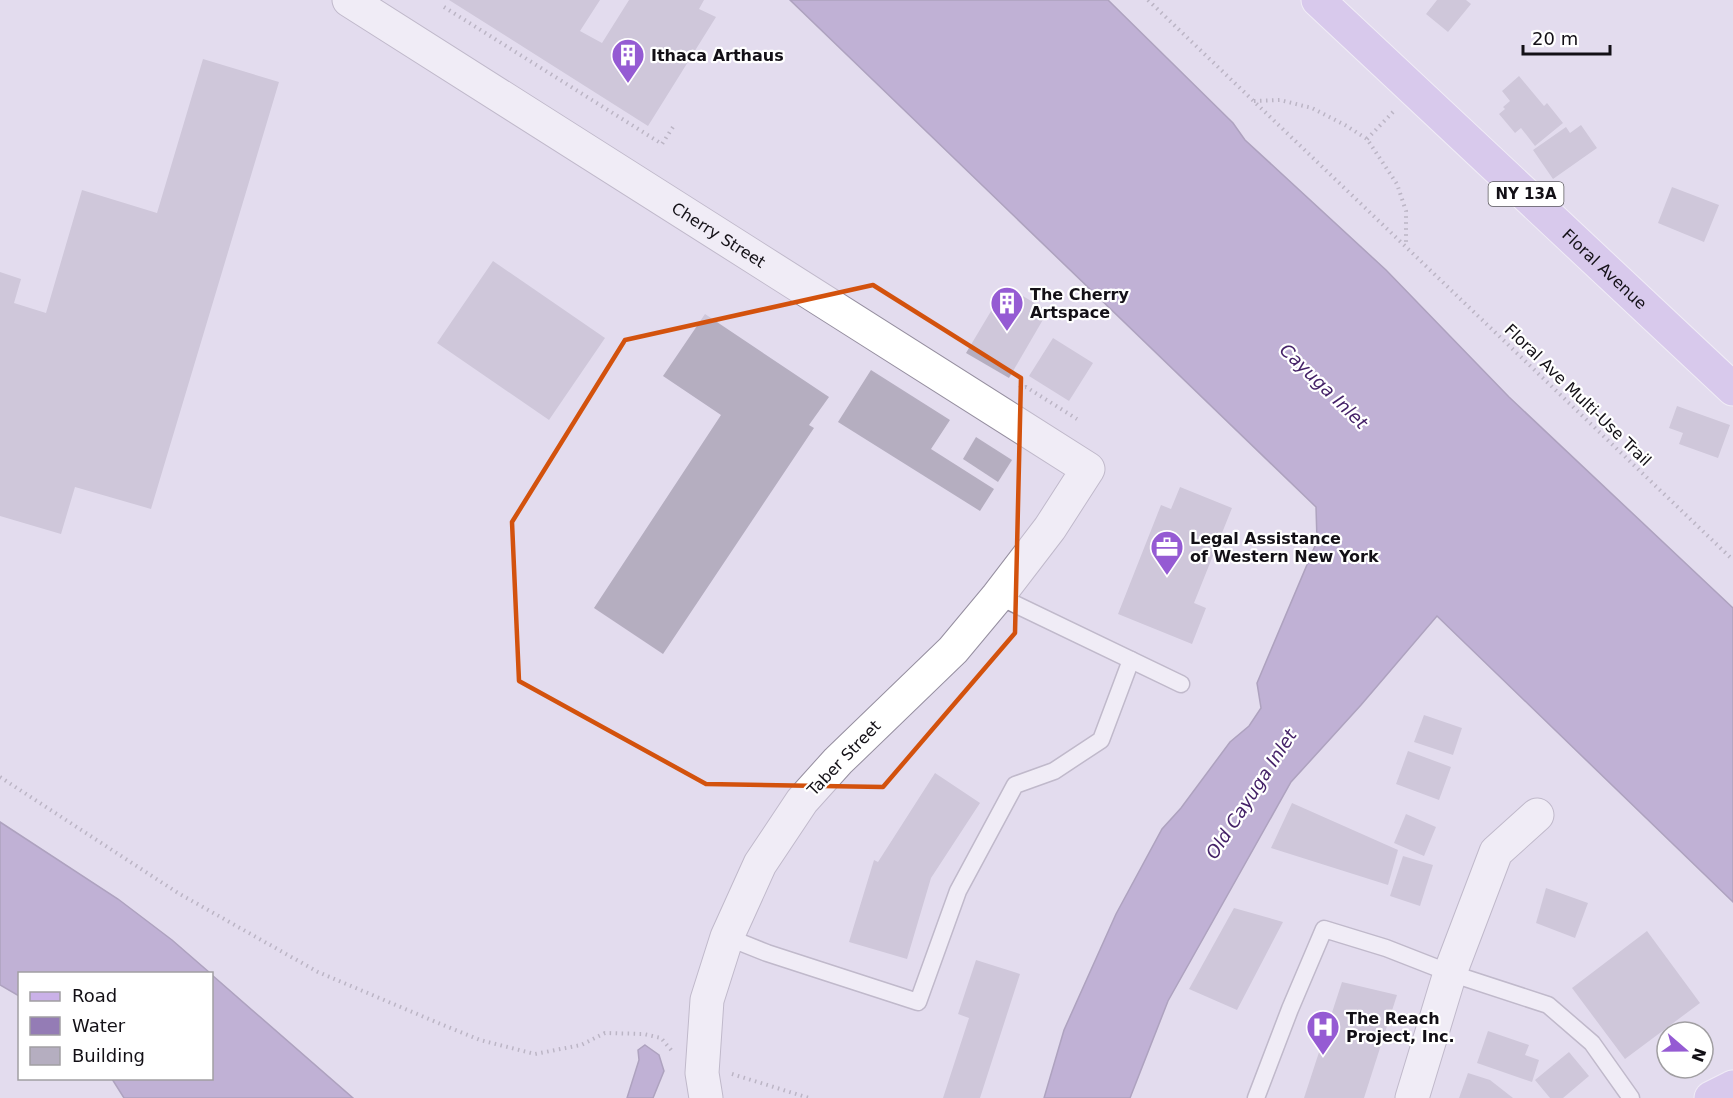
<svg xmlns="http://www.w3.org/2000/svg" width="1733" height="1098" font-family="'DejaVu Sans',sans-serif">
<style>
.water{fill:#947cb5;stroke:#6d5c85;stroke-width:1.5}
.building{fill:#b5aec0}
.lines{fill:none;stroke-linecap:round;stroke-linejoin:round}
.lane-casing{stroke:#958e9f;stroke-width:19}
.street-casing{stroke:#958e9f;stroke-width:35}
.primary-casing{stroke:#fff;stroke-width:35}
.path{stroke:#8b8592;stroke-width:4;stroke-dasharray:1.5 4.5;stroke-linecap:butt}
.lane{stroke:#fff;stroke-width:16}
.street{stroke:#fff;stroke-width:33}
.primary{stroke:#cab1e8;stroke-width:33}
.marked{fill:none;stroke:#d3520d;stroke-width:4.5;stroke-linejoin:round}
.labels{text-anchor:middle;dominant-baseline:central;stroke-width:4.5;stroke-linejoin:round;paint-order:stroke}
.shield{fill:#fff;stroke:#5a585c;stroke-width:1.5}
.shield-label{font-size:15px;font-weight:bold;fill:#131016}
.poi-label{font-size:16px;font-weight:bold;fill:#131016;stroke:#fff;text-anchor:start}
.street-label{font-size:16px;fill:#131016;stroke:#fff}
.water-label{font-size:18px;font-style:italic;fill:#452268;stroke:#fff}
</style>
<rect width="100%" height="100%" fill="#e3dcee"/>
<!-- water -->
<g class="water">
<path d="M790,0H1108L1233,123L1245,140L1386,270L1509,397L1733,608V902L1437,616L1361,705L1291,782L1168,1001L1130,1098H1044L1064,1030L1116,914L1162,829L1181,808L1230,742L1249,726L1261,708L1257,683L1317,541L1316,507Z"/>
<path d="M0,822L118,899L172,940L210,973L20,974L19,996L0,985Z"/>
<path d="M212,975L353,1098H124L112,1079L212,1078Z"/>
<path d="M645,1045L659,1055L664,1071L653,1098H627L639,1060L638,1050Z"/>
</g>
<!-- building -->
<g class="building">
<path d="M449,0H600L580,31L602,43L629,0H704L699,9L716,17L648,126Z"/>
<path d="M1437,0H1466L1471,4L1448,32L1426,14Z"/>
<path d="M203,59L279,82L151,509L75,487L61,534L0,516V272L21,279L14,303L46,313L82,190L157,213Z"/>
<path d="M1519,76L1544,106L1547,103L1563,123L1535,146L1521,128L1515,133L1499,114L1505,109L1503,107L1510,101L1502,91Z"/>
<path d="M1581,125L1597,148L1553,179L1533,150L1566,127L1570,133Z"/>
<path d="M1672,187L1719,205L1704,242L1658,223Z"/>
<path d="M493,261L605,338L549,420L437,343Z"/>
<path d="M1006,286L1048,311L1009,378L966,353Z"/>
<path d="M705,314L829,397L809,425L814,428L663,654L594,608L721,415L663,376Z"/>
<path d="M1053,338L1093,363L1069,401L1029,376Z"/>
<path d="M871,370L950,420L931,449L994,489L980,511L838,422Z"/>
<path d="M1677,406L1730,425L1718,458L1679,444L1683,433L1669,428Z"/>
<path d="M976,437L1012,460L998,482L963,459Z"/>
<path d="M1180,487L1232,508L1194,603L1206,608L1192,644L1118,614L1161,505L1171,509Z"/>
<path d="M1424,715L1462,728L1453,755L1414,742Z"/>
<path d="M1408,751L1451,767L1439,800L1396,784Z"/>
<path d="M935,773L980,803L931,878L907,959L849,942L874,860L878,862Z"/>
<path d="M1292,803L1398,850L1388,885L1271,848Z"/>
<path d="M1406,814L1436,827L1424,856L1394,843Z"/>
<path d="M1403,856L1433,865L1420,906L1390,896Z"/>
<path d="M1546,888L1588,903L1575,938L1536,923Z"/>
<path d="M1234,908L1283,922L1237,1010L1189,989Z"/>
<path d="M1647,931L1700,1003L1625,1059L1572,988Z"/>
<path d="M976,960L1020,974L980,1098H943L969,1018L958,1014Z"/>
<path d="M1342,982L1397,995L1364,1098H1304Z"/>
<path d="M1488,1031L1529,1045L1525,1055L1539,1060L1532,1082L1477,1063Z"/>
<path d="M1569,1052L1589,1076L1563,1098H1550L1535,1080Z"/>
<path d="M1468,1073L1490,1080L1513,1098H1459Z"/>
</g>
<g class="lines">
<defs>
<g id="lane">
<path d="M998,596L1181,684"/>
<path d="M727,937L767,953L918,1002L958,891L1015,785L1054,771L1101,740L1131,660"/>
<path d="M1256,1098L1290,1009L1324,929L1386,948L1450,973L1548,1005L1592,1043L1631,1098"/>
</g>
<g id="street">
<path id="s1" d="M349,0L1088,469L1050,528L998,596L953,650L838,761L802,801L760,864L727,937L707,1000L702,1073L706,1098"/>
<path d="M1412,1098L1450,973L1496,852L1537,815"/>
</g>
<g id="primary">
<path id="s2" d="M1318,0L1733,389"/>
<path d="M1711,1098L1733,1087"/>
</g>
</defs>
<!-- lane casing -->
<use href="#lane" class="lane-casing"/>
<!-- street casing -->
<use href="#street" class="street-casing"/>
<!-- primary casing -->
<use href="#primary" class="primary-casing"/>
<!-- path -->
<g class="path">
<path d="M1148,0L1733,560"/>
<path d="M444,7L662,144L673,127"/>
<path d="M1254,101L1280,100L1312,108L1345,125L1367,139L1397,184L1406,211V246"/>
<path d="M1367,139L1393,112"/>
<path d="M1019,388L1026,387L1077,419"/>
<path d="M0,777L178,893L318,972L443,1025L480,1040L535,1054L581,1045L605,1033L644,1034L661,1038L672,1051"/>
<path d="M732,1074L809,1098"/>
</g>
<!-- lane -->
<use href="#lane" class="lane"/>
<!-- street -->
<use href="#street" class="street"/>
<!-- primary -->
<use href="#primary" class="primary"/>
</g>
<!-- marked area -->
<path d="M0 0H1733V1098H0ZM873,285L1021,378L1015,633L883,787L706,784L519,681L512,522L625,340Z" fill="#e3dcee" fill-opacity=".55" fill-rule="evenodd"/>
<path class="marked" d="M873,285L1021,378L1015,633L883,787L706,784L519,681L512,522L625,340Z"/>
<!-- icons -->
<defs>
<symbol id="building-pin" viewBox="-11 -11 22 30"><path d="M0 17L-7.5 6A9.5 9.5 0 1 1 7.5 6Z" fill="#955bd3" stroke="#fff"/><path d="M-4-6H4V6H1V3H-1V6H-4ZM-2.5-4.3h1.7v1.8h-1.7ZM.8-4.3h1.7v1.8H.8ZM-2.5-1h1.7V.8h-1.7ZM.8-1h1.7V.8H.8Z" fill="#fff"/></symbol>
<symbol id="office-pin" viewBox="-11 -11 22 30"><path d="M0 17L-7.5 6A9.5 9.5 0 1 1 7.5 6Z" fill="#955bd3" stroke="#fff"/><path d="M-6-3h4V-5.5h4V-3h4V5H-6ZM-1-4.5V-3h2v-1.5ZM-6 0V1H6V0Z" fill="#fff"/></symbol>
<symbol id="hospital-pin" viewBox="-11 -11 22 30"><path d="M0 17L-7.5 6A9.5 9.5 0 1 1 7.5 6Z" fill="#955bd3" stroke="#fff"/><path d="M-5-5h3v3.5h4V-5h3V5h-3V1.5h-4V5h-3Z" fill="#fff"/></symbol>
</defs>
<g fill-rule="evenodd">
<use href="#building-pin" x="609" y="36" width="38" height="52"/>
<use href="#building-pin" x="988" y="284" width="38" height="52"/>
<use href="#office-pin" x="1148" y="528" width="38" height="52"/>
<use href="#hospital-pin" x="1304" y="1008" width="38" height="52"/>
</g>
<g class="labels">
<!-- shield labels -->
<rect class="shield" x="1488.5" y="182" width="75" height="24" rx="4.5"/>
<g class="shield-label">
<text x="1526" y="194">NY 13A</text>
</g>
<!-- poi labels -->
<g class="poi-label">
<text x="651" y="55">Ithaca Arthaus</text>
<text x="1030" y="294">The Cherry<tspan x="1030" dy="18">Artspace</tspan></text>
<text x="1190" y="538">Legal Assistance<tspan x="1190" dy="18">of Western New York</tspan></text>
<text x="1346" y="1018">The Reach<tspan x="1346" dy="18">Project, Inc.</tspan></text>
</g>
<!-- street labels -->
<g class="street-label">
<text stroke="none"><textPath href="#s1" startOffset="438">Cherry Street</textPath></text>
<text stroke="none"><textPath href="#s2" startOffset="393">Floral Avenue</textPath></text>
<text transform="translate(1578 395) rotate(44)">Floral Ave Multi-Use Trail</text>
<text transform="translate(844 758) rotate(-46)">Taber Street</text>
</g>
<!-- water labels -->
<g class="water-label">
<text transform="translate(1324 386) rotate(44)">Cayuga Inlet</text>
<text transform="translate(1251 794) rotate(-57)">Old Cayuga Inlet</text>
</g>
</g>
<!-- legend -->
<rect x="18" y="972" width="195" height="108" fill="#ffffff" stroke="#a19fa2" stroke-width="1.5"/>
<rect x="30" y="992" width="30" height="9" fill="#cab1e8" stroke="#a19fa2" stroke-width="1.5"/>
<text x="72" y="1002" font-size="18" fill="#131016">Road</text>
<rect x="30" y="1017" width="30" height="18" fill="#947cb5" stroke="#a19fa2" stroke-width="1.5"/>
<text x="72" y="1032" font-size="18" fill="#131016">Water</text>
<rect x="30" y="1047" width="30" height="18" fill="#b5aec0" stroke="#a19fa2" stroke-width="1.5"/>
<text x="72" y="1062" font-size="18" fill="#131016">Building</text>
<!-- north arrow -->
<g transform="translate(1685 1050) rotate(110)"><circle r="28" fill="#ffffff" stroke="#a19fa2" stroke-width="1.5"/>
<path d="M0-4.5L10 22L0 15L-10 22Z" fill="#955bd3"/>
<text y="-9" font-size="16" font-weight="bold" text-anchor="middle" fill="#131016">N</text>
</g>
<!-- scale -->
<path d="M1523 45v9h87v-9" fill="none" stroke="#131016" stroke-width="3"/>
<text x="1532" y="45" font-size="18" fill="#131016" stroke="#ffffff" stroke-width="4.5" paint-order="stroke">20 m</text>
</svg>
